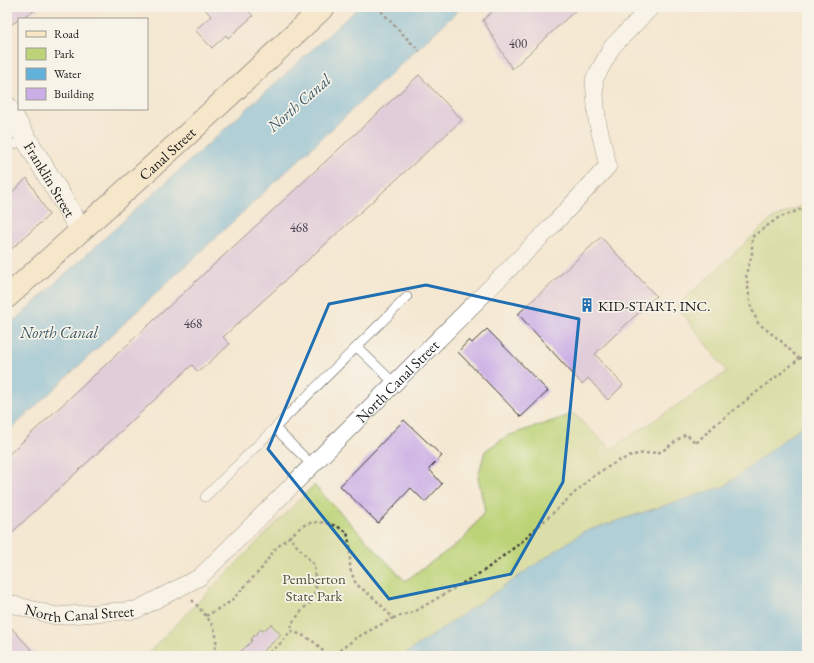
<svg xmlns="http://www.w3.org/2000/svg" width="814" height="663" font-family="'EB Garamond',serif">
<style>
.green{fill:#bcd377;stroke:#6c784a}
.water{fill:#61b1db;stroke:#3e667c}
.building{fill:#caaee5}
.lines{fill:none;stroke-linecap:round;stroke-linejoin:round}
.service-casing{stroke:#3c3b37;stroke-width:10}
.minor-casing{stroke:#3c3b37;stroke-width:18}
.tertiary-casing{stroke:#3c3b37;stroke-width:22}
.secondary-casing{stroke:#3c3b37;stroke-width:24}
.path{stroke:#3c3b37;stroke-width:2.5;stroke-dasharray:3 3;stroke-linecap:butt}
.service{stroke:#fff;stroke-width:9}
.minor{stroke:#fff;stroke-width:17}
.tertiary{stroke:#fff;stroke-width:21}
.secondary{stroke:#f9e7c3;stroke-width:22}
.marked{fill:none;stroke:#1f6fb2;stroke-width:3;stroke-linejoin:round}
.labels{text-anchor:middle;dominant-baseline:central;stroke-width:3.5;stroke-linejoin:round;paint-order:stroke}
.number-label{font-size:13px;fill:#48404e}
.street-label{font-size:15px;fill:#1c1c1c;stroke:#f7f3e8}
.poi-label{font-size:15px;fill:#1c1c1c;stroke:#f7f3e8;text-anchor:start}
.park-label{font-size:15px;fill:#4c5337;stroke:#f7f3e8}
.water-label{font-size:16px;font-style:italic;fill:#385868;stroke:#f7f3e8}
</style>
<rect width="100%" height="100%" fill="#f7f3e8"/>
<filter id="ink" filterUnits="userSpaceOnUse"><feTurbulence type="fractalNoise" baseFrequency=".025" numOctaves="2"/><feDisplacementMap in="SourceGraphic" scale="8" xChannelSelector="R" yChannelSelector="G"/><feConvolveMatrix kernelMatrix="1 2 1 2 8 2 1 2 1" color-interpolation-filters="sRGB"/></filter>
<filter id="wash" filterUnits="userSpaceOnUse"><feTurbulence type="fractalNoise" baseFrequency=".012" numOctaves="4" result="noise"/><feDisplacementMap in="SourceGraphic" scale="16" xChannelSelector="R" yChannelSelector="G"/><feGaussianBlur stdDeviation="0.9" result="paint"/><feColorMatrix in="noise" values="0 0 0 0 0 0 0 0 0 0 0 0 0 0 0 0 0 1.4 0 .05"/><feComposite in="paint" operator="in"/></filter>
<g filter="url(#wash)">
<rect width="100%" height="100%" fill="#f4e8d2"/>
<!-- green -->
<path class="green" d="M807,203V422L725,486L583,532L402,656H145L314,485L405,581L464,539L485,511L478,477L485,451L507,436L574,414L611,449L727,372L677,306L770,220Z"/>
<!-- water -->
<g class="water">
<path d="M359,7H462L7,433V327Z"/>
<path d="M807,422V656H402L583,532L725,486Z"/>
</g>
<g id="blocks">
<!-- building -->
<g class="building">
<path d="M7,7H40L7,27Z"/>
<path d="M203,7H245L253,16L228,38L226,35L212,48L195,30L211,16Z"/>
<path d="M497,7H579L512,69L483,20Z"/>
<path d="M419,75L462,120L223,337L230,344L198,372L192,365L7,537V456Z"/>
<path d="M27,178L49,215L7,253V197Z"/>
<path d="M601,237L656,296L595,354L623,385L608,400L588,378L582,384L518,314Z"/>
<path d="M487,329L548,391L521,417L458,352L469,340L472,343Z"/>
<path d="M404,420L442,456L429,469L442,484L425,502L411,488L378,523L340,486Z"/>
<path d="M7,623L37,656H7Z"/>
<path d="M271,624L281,635L258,656H236L252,641L251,639L261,629L263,631Z"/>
</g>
</g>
</g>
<g filter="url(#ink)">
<use href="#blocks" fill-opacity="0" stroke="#3c3b37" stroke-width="1"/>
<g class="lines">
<defs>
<g id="service">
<path d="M7,148L26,138"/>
<path d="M357,347L394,383"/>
<path d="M275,428L312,465"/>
<path d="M205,497L407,297"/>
</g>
<g id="minor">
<path id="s1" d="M7,603L56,616L136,610L200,577L551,227L608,166L597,120L594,80L612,47L651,7"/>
</g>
<g id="tertiary">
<path id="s2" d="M7,107L81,230"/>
</g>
<g id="secondary">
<path id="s3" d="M7,297L176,145L324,7"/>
</g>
</defs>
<!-- service casing -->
<use href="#service" class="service-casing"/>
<!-- minor casing -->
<use href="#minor" class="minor-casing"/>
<!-- tertiary casing -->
<use href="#tertiary" class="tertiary-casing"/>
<!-- secondary casing -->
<use href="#secondary" class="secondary-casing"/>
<!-- path -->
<g class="path">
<path d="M377,7L419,51"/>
<path d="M799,359L807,355"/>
<path d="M289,537C294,533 301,526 307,524C321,519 336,525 347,532L350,548V569L356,584L375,599L393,618L356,638L332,656"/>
<path d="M192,600C206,616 226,633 211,656"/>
<path d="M206,616L230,602L262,568L274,550L289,537L314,565L316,588L312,601L304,608L292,623L291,631"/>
<path d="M393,618L414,612L485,570L519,544L593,476L618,461L637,454L661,452L686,434L696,443L716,424L799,359L781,341L758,323L751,307L746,274L752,255V237L778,218L807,207"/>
<path d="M265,656L281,643L291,631C306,636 318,642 326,656"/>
</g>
<!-- service -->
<use href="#service" class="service"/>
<!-- minor -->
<use href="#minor" class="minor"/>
<!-- tertiary -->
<use href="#tertiary" class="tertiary"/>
<!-- secondary -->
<use href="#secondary" class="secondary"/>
</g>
</g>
<!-- marked area -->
<path d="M0 0H814V663H0ZM426,285L579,319L563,482L511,574L389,599L268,449L329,304Z" fill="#f4e8d2" fill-opacity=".55" fill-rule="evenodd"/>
<path class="marked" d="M426,285L579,319L563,482L511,574L389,599L268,449L329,304Z"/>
<!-- icons -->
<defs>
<symbol id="building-bare" viewBox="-9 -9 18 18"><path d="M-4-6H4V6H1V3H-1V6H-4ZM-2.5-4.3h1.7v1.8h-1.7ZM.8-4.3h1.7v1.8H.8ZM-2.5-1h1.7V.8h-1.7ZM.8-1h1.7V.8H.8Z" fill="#1f6fb2" stroke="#f7f3e8" stroke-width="2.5" paint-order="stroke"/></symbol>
</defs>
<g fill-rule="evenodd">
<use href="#building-bare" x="577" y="295" width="20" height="20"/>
</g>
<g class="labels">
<!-- number labels -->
<g class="number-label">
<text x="518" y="43">400</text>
<text x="299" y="227">468</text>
<text x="193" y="323">468</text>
</g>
<!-- street labels -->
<g class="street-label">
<text stroke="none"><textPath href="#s3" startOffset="215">Canal Street</textPath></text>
<text stroke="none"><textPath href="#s2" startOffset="84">Franklin Street</textPath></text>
<text stroke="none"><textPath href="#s1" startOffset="481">North Canal Street</textPath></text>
<text stroke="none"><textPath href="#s1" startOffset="74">North Canal Street</textPath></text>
</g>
<!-- poi labels -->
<g class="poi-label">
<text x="598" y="305">KID-START, INC.</text>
</g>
<!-- park labels -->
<g class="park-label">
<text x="314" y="578">Pemberton<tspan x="314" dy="17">State Park</tspan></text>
</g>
<!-- water labels -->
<g class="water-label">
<text transform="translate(299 103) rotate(-41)">North Canal</text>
<text x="59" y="332">North Canal</text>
</g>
</g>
<!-- margin -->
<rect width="814" height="663" fill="none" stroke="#f7f3e8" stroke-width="24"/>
<!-- legend -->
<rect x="18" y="18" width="130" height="92" fill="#f7f3e8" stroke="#9f9d96"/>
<rect x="26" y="31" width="20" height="6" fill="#f9e7c3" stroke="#9f9d96"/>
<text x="54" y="38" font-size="12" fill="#1c1c1c">Road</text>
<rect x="26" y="48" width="20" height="12" fill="#bcd377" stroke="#9f9d96"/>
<text x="54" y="58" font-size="12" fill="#1c1c1c">Park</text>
<rect x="26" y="68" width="20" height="12" fill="#61b1db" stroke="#9f9d96"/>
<text x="54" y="78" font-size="12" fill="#1c1c1c">Water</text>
<rect x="26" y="88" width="20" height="12" fill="#caaee5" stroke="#9f9d96"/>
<text x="54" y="98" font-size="12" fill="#1c1c1c">Building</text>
</svg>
